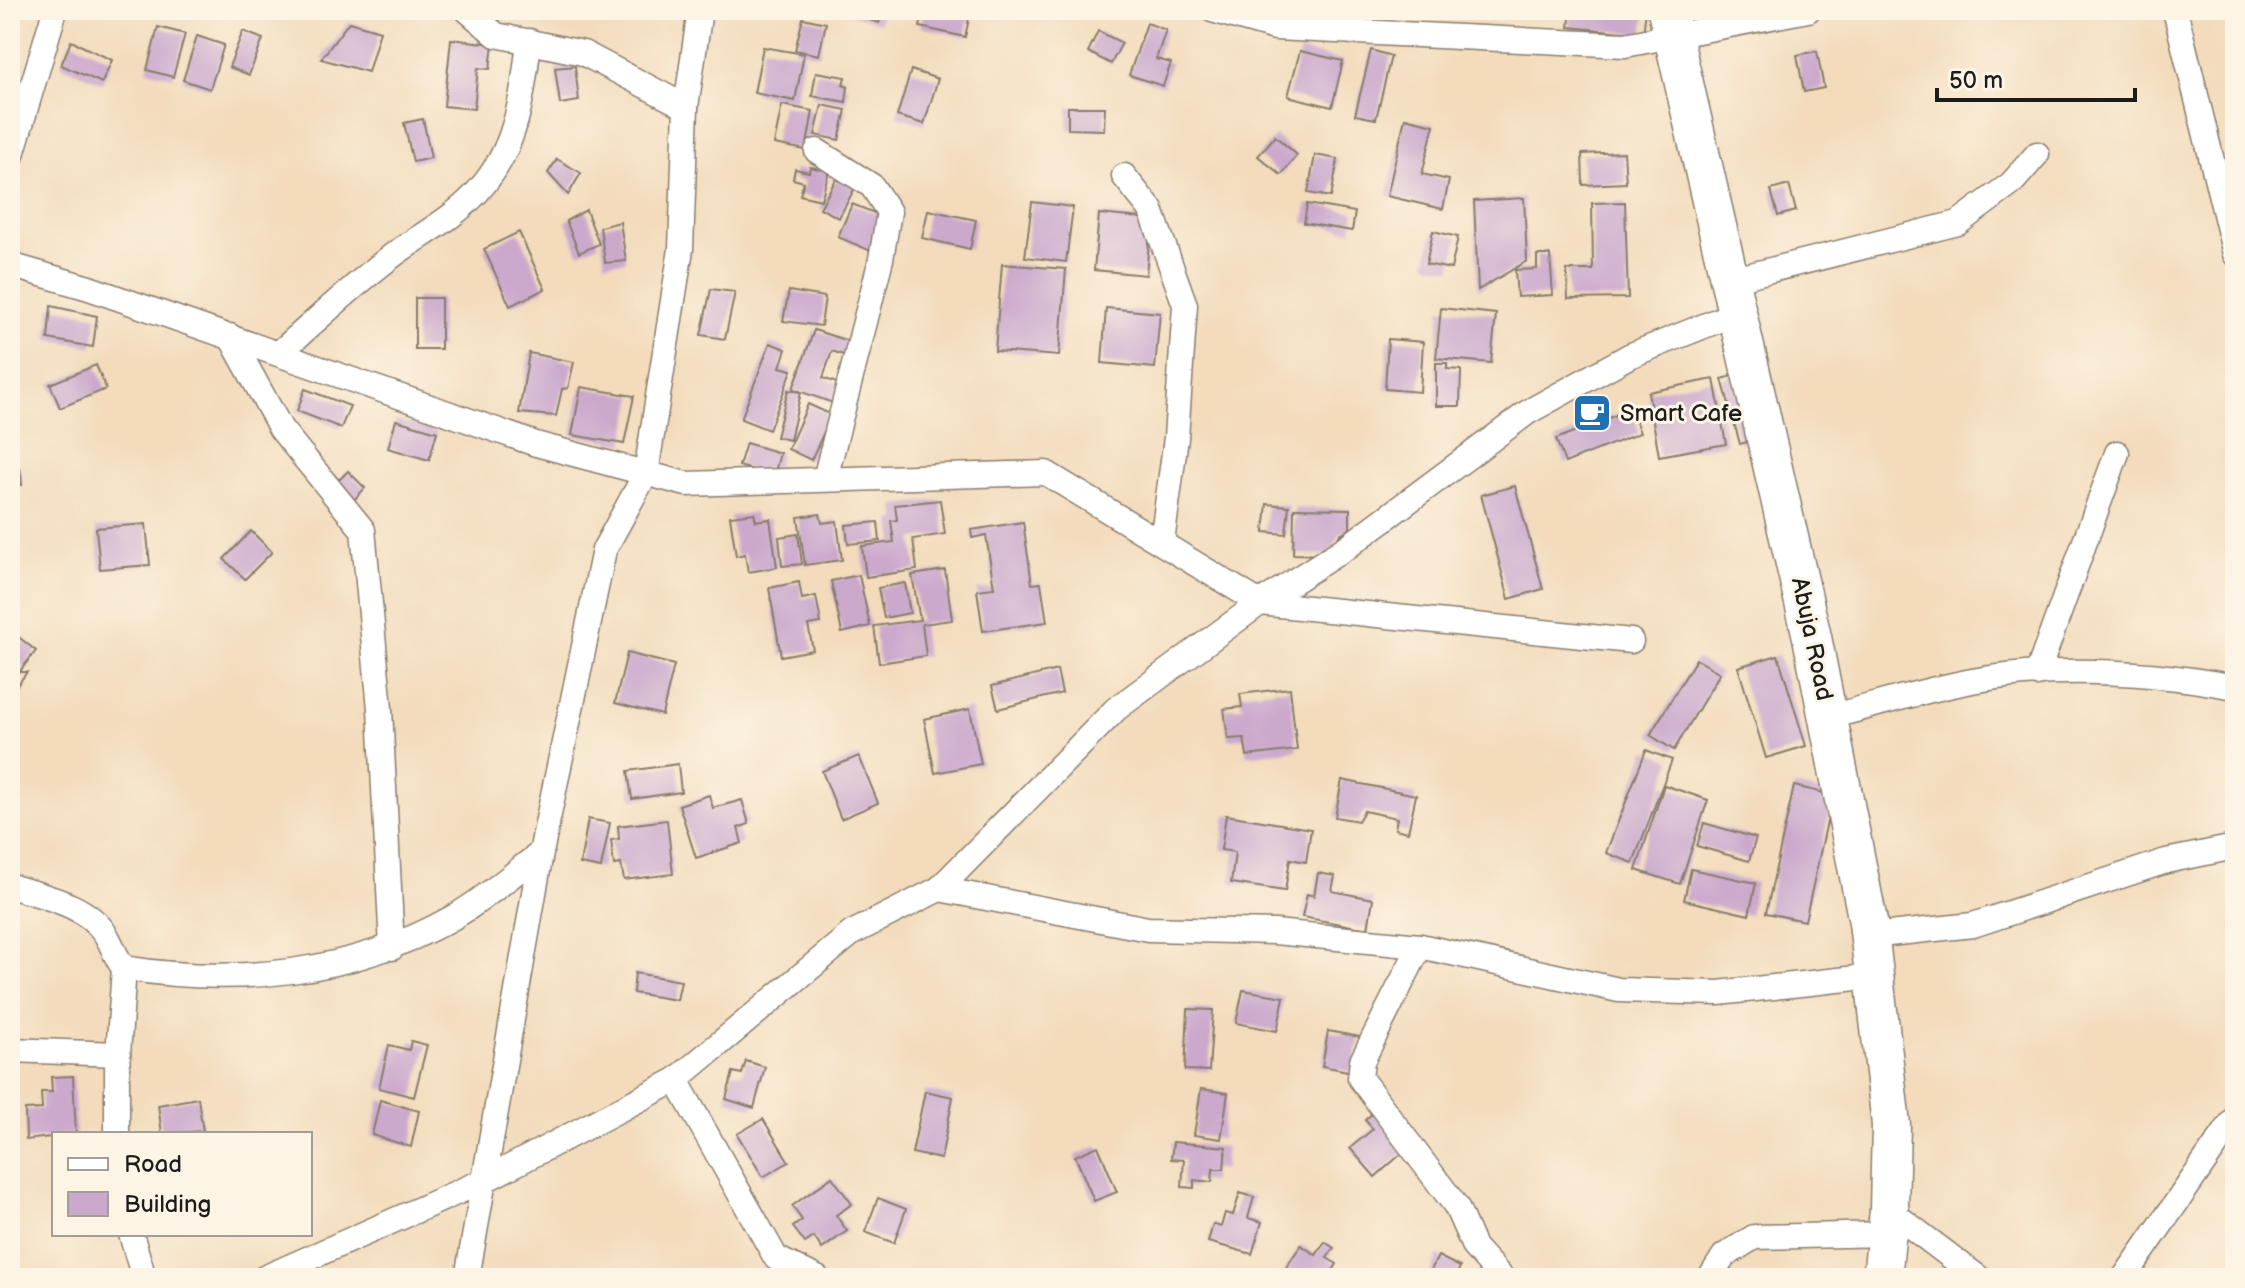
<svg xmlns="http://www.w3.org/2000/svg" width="2245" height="1288" font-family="'Balsamiq Sans',sans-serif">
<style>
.building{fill:#cba9cd}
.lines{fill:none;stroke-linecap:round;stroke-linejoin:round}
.street-casing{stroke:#887c6c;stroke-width:27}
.primary-casing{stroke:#887c6c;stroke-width:41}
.street{stroke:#fff;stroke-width:24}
.primary{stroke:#fff;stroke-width:38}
.labels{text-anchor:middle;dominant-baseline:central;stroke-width:6;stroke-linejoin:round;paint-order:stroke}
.poi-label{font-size:24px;fill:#1c1c1c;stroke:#fcf5e5;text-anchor:start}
.street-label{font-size:24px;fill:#1c1c1c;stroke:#fcf5e5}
</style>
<rect width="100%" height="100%" fill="#fcf5e5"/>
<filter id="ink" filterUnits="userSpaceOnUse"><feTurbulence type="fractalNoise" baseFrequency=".0125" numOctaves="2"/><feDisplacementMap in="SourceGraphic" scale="16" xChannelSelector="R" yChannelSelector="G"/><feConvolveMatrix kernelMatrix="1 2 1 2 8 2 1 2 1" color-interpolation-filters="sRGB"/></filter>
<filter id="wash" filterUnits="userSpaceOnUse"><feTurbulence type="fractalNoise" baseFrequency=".006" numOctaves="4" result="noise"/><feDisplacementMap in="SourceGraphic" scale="32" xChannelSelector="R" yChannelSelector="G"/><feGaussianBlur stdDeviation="1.8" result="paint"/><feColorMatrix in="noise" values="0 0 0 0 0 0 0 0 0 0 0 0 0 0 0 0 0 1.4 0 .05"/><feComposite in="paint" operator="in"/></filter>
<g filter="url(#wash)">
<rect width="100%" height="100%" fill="#f3dbbc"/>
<g id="blocks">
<!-- building -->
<g class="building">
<path d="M487,10H530V11L490,22Z"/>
<path d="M838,10H883L879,23Z"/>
<path d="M924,10L970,14L965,37L920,27Z"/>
<path d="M1313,10H1368L1369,24L1314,27Z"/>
<path d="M1571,10H1646L1643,34L1569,27Z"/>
<path d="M803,18L826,23L819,55L795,50Z"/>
<path d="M349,22L380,31L368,72L321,59Z"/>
<path d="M1147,23L1166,30L1156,59L1171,63L1163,86L1129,75Z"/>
<path d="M158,27L185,34L173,77L147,70Z"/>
<path d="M243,31L263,39L249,75L229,67Z"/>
<path d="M1098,31L1122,43L1111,64L1088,52Z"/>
<path d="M197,36L224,45L210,89L183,80Z"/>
<path d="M451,39L493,44L490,69L478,68L474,109L444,106Z"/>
<path d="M71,41L112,60L102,83L61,65Z"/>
<path d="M763,47L804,54L795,101L754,93Z"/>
<path d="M1371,50L1391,56L1376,119L1355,115Z"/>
<path d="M1300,51L1343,61L1332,107L1288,96Z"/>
<path d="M1817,51L1824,88L1804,92L1797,55Z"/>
<path d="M575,66L579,101L560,104L555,68Z"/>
<path d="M911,70L938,79L924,124L897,116Z"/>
<path d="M816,72L845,77L843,85L848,87L846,102L812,96Z"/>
<path d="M782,105L813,111L806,150L774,144Z"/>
<path d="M822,105L846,110L839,140L815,135Z"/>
<path d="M1068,107H1105L1104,130L1068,129Z"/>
<path d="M1405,118L1434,125L1422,174L1449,180L1443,209L1387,196Z"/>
<path d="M423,119L431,158L413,162L404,123Z"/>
<path d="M1275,136L1297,155L1281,175L1258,156Z"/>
<path d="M1624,152L1626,183L1583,185L1582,154Z"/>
<path d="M1315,155L1338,159L1331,197L1308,193Z"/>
<path d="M557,159L581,173L568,195L548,173Z"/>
<path d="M810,167L829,171L821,200L800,195L804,182L793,179L795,169L809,172Z"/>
<path d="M840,172L858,182L839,218L820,208Z"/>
<path d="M1789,185L1796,211L1778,216L1771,190Z"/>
<path d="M1524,198L1527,261L1478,290L1474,201Z"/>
<path d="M1032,202L1073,207L1066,262L1025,257Z"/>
<path d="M1625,202L1628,298L1568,299L1567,270H1593L1592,203Z"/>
<path d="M852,204L885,217L871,251L838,237Z"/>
<path d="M1307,204L1355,212L1352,231L1304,223Z"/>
<path d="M586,210L599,244L579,253L566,221Z"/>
<path d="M928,210L976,220L970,249L922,238Z"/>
<path d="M1099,214L1151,219L1146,275L1094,270Z"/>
<path d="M620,222L626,261L605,263L600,227Z"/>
<path d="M1433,231L1458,237L1451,269L1426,264Z"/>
<path d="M519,232L545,289L510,306L484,249Z"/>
<path d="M1537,255H1550L1553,295L1517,297L1515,270L1537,269Z"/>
<path d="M1002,264L1066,269L1059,356L995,351Z"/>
<path d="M711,289L735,292L725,339L701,335Z"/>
<path d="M789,291L825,297L821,326L783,321Z"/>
<rect x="415" y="298" width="26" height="51"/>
<path d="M51,306L97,316L93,347L48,339Z"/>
<path d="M1106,308L1160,313L1155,368L1102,363Z"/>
<path d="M1441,308L1496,314L1491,363L1436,358Z"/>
<path d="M814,330L851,342L846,356L832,351L823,378L842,385L836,404L793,389Z"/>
<path d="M1388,339L1423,342L1420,392L1385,389Z"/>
<path d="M770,343L786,349L780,367L792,370L769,430L741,419Z"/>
<path d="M529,353L574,362L568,388L562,389L556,416L519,413Z"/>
<path d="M1436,363H1447V369L1461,370L1460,406H1436Z"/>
<path d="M96,365L106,389L60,408L50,384Z"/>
<path d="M1744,373L1762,438L1740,444L1722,379Z"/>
<path d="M1714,379L1726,444L1659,456L1648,392Z"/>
<path d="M581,387L634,396L624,444L572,435Z"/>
<path d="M305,389L350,406L341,428L297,411Z"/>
<path d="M788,390L801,392L790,440L776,437Z"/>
<path d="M808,404L832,415L811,460L788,449Z"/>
<path d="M1631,409L1640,433L1565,463L1556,439Z"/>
<path d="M396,420L437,432L429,460L388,448Z"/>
<path d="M746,443L780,453L774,476L739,466Z"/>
<path d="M20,468L22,485L10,487V469Z"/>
<path d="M330,471L339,480L348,471L365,488L353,501Z"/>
<path d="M1515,486L1543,589L1509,599L1481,495Z"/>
<path d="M940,500L945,534L913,539L917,570L866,577L862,546L894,542L891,521L897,520L895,505Z"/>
<path d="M1267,504L1289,506L1286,534L1264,532Z"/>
<path d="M1294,508L1350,509V529L1340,534L1333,550L1325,555L1293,554Z"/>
<path d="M754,513L756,521L770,519L777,567L748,572L745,554L736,556L730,516Z"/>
<path d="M820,514L822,523L837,521L842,560L805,565L798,517Z"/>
<path d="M878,522L880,541L848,544L846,525Z"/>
<path d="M1023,522L1032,584L1041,583L1047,622L983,631L977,590L994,588L986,535L972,538L971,530Z"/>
<path d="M146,524L150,565L100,569L96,528Z"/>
<path d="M251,531L272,552L245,579L224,559Z"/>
<path d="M798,534L802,564L782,566L779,537Z"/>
<path d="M945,570L952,620L922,624L926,656L879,663L874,626L920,620L912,575Z"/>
<path d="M859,575L870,626L842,633L831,581Z"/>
<path d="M799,582L802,599L816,596L821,623L808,625L813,650L781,656L769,588Z"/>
<path d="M905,583L910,613L884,618L878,588Z"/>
<path d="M10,630L36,651L19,672H27L10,695Z"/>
<path d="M627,653L674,665L662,715L615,703Z"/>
<path d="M1778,655L1806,746L1766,758L1738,667Z"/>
<path d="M1696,659L1720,673L1674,750L1650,735Z"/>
<path d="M1057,670L1062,693L998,709L992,686Z"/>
<path d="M1290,688L1297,750L1247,756L1244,738L1228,739L1224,709L1242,707L1240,694Z"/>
<path d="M970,709L981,764L935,773L924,719Z"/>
<path d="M1646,750L1672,760L1633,863L1606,853Z"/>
<path d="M859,756L878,803L841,819L822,771Z"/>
<path d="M678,764L681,792L632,799L628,771Z"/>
<path d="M1342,780L1416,795L1408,832L1395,829L1397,818L1364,811L1358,821L1335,817Z"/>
<path d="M1664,785L1708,800L1680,884L1636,870Z"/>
<path d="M1794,786L1833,795L1805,921L1766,913Z"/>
<path d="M709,795L713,808L742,800L749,824L738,828L742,843L696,858L679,805Z"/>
<path d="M1226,815L1311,829L1306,862L1290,859L1285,891L1231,883L1235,852L1221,850Z"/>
<path d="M588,819L610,823L601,868L580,864Z"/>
<path d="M667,820L673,874L624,880L621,864L614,865L611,840L619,839L618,826Z"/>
<path d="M1704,823L1756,838L1749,861L1697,846Z"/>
<path d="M1691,869L1756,883L1749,915L1684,900Z"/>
<path d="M1318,873L1335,876L1332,891L1373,899L1368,929L1302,917L1307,894L1314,896Z"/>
<path d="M635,973L681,981L677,1000L633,993Z"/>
<path d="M1243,990L1284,997L1277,1031L1236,1023Z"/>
<path d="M1188,1009L1213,1010L1209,1071L1185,1070Z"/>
<path d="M1328,1031L1360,1037L1353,1072L1322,1066Z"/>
<path d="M411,1041L427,1045L414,1097L379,1088L389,1045L409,1050Z"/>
<path d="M746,1061L765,1067L754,1108L726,1099L733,1072L742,1074Z"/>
<path d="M73,1076L76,1134L26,1140L25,1110L42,1109L41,1092H52L51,1077Z"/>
<path d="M1201,1089L1228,1093L1221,1139L1194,1135Z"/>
<path d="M925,1091L953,1097L941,1159L912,1153Z"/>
<path d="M198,1098L203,1131L162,1134L158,1105Z"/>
<path d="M380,1100L419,1111L411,1147L372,1135Z"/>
<path d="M1375,1111L1408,1148L1375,1177L1350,1148L1373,1129L1365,1120Z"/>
<path d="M763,1119L789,1162L763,1177L737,1134Z"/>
<path d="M1173,1142L1226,1147L1224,1169H1213L1212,1182L1194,1180V1188L1182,1187L1184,1160L1171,1159Z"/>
<path d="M1098,1146L1117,1192L1094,1201L1075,1156Z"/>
<path d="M832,1177L852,1204L836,1215L847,1231L822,1249L814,1237L805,1243L793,1227L802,1220L792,1206Z"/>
<path d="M1240,1193L1254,1197L1248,1218L1262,1222L1252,1254L1208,1242L1213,1224L1221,1227L1225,1213L1233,1215Z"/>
<path d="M878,1198L906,1209L894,1243L865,1232Z"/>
<path d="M1325,1242L1334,1248L1327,1258L1337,1264L1328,1278H1300L1285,1269L1301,1245L1316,1255Z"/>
<path d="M1438,1256L1460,1267L1455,1278H1427Z"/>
</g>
</g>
</g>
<g filter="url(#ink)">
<use href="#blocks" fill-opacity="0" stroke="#887c6c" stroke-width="2"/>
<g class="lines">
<defs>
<g id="street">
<path d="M467,10L496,35L583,53L686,107"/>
<path d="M1212,10L1275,28L1625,45L1808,10"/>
<path d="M2175,10L2235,254"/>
<path d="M817,151L872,186L889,212L881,259L825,479"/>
<path d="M10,161L55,10"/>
<path d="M1124,176L1151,210L1185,305L1176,438L1162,542"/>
<path d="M10,265L89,288L536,444L686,484L1046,473L1260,603L1631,641"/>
<path d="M1731,280L1958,223L2011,184L2037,154"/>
<path d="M230,336L281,429L363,530L380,709L392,948"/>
<path d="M279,353C317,320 355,283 396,253C414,240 434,229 452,215C513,169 521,112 529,41"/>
<path d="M2037,674L2117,453"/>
<path d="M1829,717C1876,705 1924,690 1972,681C2060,665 2148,671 2235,687"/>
<path d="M10,886C42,896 87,904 106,935C113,946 115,957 124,968C236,986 353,974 452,918C483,901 512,874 541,853"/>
<path d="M939,889L1148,929L1275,932L1420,946L1619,990L1718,993L1875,976"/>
<path d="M1870,936L1973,925L2166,861L2235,847"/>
<path d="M1420,946L1362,1061L1360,1078L1456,1206L1474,1247L1502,1278"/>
<path d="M10,1050L118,1054"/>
<path d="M676,1080L776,1258L817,1278"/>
<path d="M117,1134V1069L124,968"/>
<path d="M1889,1210L1979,1278"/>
<path d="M131,1234L144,1278"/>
<path d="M264,1278L483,1181L676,1080L852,933L939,889L1116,709L1260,603L1347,547L1528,412L1629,356L1739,312"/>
<path d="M467,1278L541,853L604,550L646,473L681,249L686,107L700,10"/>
<path d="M1710,1278L1724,1256L1754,1237L1887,1234"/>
<path d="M2124,1278L2235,1118"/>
</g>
<path id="primary" d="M1667,10L1812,637L1868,922L1891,1125L1889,1210L1882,1278"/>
</defs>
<!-- street casing -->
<use href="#street" class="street-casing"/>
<!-- primary casing -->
<use href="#primary" class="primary-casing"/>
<!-- street -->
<use href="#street" class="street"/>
<!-- primary -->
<use href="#primary" class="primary"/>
</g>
</g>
<!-- icons -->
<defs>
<symbol id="cafe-square" viewBox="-11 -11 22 22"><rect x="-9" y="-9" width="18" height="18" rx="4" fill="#1f6fb2" stroke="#fcf5e5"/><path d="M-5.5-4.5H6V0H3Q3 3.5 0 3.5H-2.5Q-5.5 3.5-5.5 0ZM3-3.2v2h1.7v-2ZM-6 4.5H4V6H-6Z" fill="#fff"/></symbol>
</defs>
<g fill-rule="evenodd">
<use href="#cafe-square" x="1570" y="391" width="44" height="44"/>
</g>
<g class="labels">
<!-- poi labels -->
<g class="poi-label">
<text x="1620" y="413">Smart Cafe</text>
</g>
<!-- street labels -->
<g class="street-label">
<text transform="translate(1812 639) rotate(78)">Abuja Road</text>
</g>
</g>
<!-- margin -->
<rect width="2245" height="1288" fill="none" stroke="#fcf5e5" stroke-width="40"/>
<!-- legend -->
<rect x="52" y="1132" width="260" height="104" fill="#fcf5e5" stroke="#a29e95" stroke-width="2"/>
<rect x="68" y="1158" width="40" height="12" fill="#ffffff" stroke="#a29e95" stroke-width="2"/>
<text x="124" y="1172" font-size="24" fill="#1c1c1c">Road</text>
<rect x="68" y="1192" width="40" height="24" fill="#cba9cd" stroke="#a29e95" stroke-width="2"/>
<text x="124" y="1212" font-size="24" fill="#1c1c1c">Building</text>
<!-- scale -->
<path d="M1937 88v12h198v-12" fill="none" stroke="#1c1c1c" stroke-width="4"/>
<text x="1949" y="88" font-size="24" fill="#1c1c1c" stroke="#fcf5e5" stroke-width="6" paint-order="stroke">50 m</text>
</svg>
